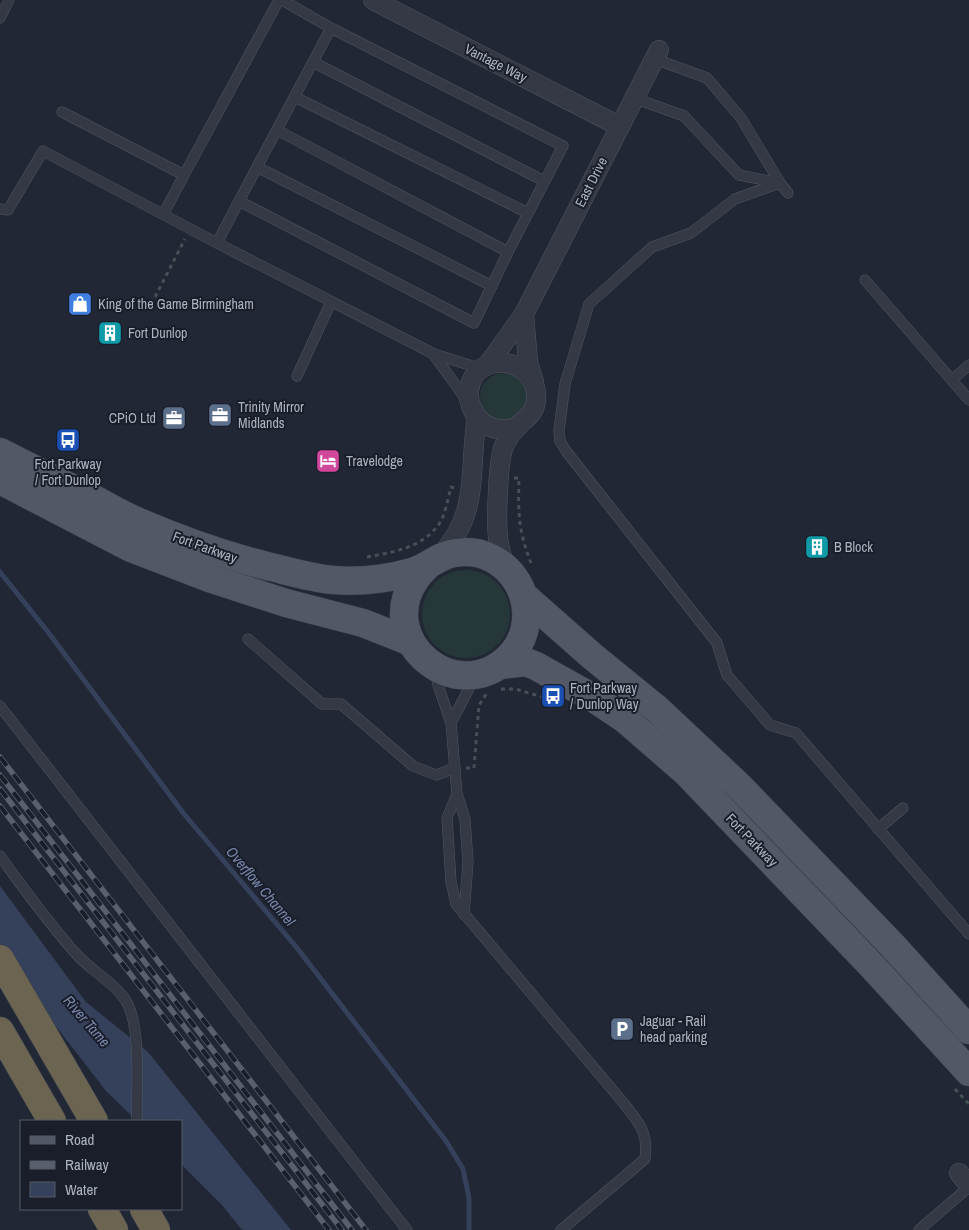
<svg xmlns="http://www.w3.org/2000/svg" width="969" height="1230" font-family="'Archivo Narrow',sans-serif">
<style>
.green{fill:#26373a}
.water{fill:#35405b}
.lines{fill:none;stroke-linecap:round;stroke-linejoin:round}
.stream{stroke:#35405b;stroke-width:5}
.lane-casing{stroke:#515663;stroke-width:11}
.street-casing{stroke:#515663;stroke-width:20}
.primary-casing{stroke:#3d424f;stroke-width:29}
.highway-casing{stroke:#3e4350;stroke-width:29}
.path{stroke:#445257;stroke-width:3;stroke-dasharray:4 4;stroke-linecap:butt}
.lane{stroke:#343945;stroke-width:10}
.street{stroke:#343945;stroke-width:19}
.primary{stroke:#525865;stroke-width:28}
.highway{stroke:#6b6451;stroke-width:28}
.rail-casing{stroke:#585f6e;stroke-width:5.5}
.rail{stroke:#191e2a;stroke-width:4;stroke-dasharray:11;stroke-linecap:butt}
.labels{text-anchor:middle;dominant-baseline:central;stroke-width:4;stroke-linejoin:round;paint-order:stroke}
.street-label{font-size:14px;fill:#aeb3c2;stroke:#191e2a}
.poi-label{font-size:14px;fill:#aeb3c2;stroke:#191e2a;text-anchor:start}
.water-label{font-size:15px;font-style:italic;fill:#7887a9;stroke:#191e2a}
</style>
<rect width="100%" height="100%" fill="#212734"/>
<!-- green -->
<g class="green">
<circle cx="504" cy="397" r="24"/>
<circle cx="466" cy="614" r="44"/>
</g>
<!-- water -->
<path class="water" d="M0,886L86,1002L148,1052L291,1230H242L222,1205L181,1164V1121H137L106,1091L0,954Z"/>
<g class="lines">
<!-- stream -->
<path class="stream" d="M0,572L48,632L184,814L297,948L446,1141L463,1169L469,1198V1230"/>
<defs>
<g id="lane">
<path d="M0,18L9,0"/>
<path d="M655,59L707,78L741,118L780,183L788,193"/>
<path d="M313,62L544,181"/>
<path d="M295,97L528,213"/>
<path d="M634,98L684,116L739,175L779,183"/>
<path d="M62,112L184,175L164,213"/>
<path d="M277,130L508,252"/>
<path d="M257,167L492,286"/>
<path d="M184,175L279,0"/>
<path d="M780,183L735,199L691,233L652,247L589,304L565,384L559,431L560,441L566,451L717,643L727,675L770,725L796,733L969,934"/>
<path d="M239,201L331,28"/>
<path d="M0,209L8,210L43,151L217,243L434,354L482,369"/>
<path d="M217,243L239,201L474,323L508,252L563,146L331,28L282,0"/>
<path d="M865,280L969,400"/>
<path d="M434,355L468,402"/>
<path d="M297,376L331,302"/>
<path d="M952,380L969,365"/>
<path d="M248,639L322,704H341L413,766L436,775L455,768"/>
<path d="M436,671L438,685L451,723L457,794L465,819L468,862L464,915"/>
<path d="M0,706L407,1230"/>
<path d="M451,723L475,677"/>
<path d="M457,794L447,818L451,882L456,904L621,1100C638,1122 649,1131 645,1159L561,1230"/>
<path d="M878,829L903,808"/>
<path d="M0,856C25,890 49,924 78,956C93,972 121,987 129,1007C141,1035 136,1090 137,1121"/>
<path d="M919,1230L969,1187"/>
</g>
<g id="street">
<path d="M373,0L619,126"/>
<path d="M524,314L528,362L534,382"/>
<path d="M487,366L524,314L659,50"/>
<path d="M438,559C445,550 452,542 457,533C477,499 470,456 477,418"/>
<path d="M507,569C502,559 499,548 498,537C496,520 498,459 504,446C507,440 512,432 517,427C525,418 534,415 536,401C539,374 512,356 488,365C452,379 470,442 517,427"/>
<path d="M959,1173L969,1185"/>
</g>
<g id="primary">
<path d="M0,452C31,468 63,484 94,499C109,507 124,516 139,522C181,540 223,555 267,566C288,571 311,578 333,580C358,582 387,579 412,572C422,569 429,564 438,559C454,550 475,550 491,558C528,576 539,627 509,657C457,709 374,641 415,580C418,575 422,571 426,567"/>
<path d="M0,480L131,548L209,578L286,603L363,623L411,642"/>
<path d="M524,596L592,656L657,709L740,787L893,946L969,1030"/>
<path d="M500,665L526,662L536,666L595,699L625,719L686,772L872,966L969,1072"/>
</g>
<g id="highway">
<path d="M0,959L94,1121"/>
<path d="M0,1031L52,1121"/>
<path d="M102,1209L114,1230"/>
<path d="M144,1209L156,1230"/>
</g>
</defs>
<!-- lane casing -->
<use href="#lane" class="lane-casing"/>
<!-- street casing -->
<use href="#street" class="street-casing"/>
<!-- primary casing -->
<use href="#primary" class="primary-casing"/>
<!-- highway casing -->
<use href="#highway" class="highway-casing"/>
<!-- path -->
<g class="path">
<path d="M155,297L185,239"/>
<path d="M514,478H519C518,512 518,530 531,563"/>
<path d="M367,557C395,552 425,547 441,521C446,511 448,498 451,487L454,488"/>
<path d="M501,689H515L546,698"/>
<path d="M466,768H474L479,705L487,693"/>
<path d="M955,1089L969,1104"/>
</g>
<!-- lane -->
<use href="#lane" class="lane"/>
<!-- street -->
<use href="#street" class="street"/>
<!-- primary -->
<use href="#primary" class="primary"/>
<!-- highway -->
<use href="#highway" class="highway"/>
<defs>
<g id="rail">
<path d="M0,757L366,1230"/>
<path d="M0,775L352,1230"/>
<path d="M0,789L342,1230"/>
<path d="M0,806L329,1230"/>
</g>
</defs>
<!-- rail casing -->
<use href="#rail" class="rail-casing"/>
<!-- rail -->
<use href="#rail" class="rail"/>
</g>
<!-- icons -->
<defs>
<symbol id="shop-square" viewBox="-11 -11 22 22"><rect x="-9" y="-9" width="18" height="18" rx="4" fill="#3f7fe0" stroke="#191e2a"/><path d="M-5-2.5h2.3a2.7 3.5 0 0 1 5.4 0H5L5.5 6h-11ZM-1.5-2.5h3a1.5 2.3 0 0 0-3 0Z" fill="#fff"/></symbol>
<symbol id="building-square" viewBox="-11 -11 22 22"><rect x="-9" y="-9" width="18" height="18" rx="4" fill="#0f9aa8" stroke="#191e2a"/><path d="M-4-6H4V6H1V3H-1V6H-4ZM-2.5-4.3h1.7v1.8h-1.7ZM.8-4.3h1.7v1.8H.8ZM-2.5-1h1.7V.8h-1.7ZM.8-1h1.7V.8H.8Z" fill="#fff"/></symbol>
<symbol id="office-square" viewBox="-11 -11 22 22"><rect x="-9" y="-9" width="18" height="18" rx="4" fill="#5c6f8a" stroke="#191e2a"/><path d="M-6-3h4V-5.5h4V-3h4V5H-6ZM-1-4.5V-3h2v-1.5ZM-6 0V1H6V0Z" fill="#fff"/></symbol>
<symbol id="bus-square" viewBox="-11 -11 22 22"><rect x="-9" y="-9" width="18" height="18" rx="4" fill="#1a4fb4" stroke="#191e2a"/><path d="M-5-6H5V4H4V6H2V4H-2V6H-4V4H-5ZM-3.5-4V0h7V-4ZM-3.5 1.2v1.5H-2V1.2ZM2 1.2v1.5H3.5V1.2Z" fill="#fff"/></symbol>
<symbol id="hotel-square" viewBox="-11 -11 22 22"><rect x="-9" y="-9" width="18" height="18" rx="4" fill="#d1479c" stroke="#191e2a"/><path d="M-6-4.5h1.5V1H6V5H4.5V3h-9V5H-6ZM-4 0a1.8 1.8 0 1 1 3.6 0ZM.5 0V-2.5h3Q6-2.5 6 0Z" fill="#fff"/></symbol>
<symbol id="parking-square" viewBox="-11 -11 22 22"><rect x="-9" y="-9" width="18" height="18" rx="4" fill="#5c6f8a" stroke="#191e2a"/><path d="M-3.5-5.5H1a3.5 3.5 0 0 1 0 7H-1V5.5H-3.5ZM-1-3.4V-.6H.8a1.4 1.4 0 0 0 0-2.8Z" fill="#fff"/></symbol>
</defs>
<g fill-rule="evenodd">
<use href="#shop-square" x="66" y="290" width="28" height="28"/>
<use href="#building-square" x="96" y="319" width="28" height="28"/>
<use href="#office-square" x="206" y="401" width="28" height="28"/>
<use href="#office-square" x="160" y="404" width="28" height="28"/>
<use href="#bus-square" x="54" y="426" width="28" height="28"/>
<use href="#hotel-square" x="314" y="447" width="28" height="28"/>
<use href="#building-square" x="803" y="533" width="28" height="28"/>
<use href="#bus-square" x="539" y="682" width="28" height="28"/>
<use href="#parking-square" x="608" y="1015" width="28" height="28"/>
</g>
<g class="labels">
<!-- street labels -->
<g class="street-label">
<text transform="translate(496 63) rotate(27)">Vantage Way</text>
<text transform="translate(591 182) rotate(-63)">East Drive</text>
<text transform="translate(205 547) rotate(20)">Fort Parkway</text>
<text transform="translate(752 840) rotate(46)">Fort Parkway</text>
</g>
<!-- poi labels -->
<g class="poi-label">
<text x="98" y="304">King of the Game Birmingham</text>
<text x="128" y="333">Fort Dunlop</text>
<text x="238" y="407">Trinity Mirror<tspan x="238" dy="16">Midlands</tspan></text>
<text x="156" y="418" text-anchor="end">CPiO Ltd</text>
<text x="346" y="461">Travelodge</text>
<text x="68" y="464" text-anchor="middle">Fort Parkway<tspan x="68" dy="16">/ Fort Dunlop</tspan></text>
<text x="834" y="547">B Block</text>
<text x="570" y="688">Fort Parkway<tspan x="570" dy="16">/ Dunlop Way</tspan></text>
<text x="640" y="1021">Jaguar - Rail<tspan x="640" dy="16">head parking</tspan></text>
</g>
<!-- water labels -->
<g class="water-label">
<text transform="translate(261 886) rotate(50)">Overflow Channel</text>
<text transform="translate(87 1021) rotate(49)">River Tame</text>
</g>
</g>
<!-- legend -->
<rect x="20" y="1120" width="162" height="90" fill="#191e2a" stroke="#555a67"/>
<rect x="30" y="1136" width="25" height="8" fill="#525865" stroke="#555a67"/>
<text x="65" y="1145" font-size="15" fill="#aeb3c2">Road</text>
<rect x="30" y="1161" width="25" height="8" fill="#585f6e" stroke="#555a67"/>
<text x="65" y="1170" font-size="15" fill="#aeb3c2">Railway</text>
<rect x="30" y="1182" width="25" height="15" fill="#35405b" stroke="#555a67"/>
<text x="65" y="1195" font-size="15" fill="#aeb3c2">Water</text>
</svg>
